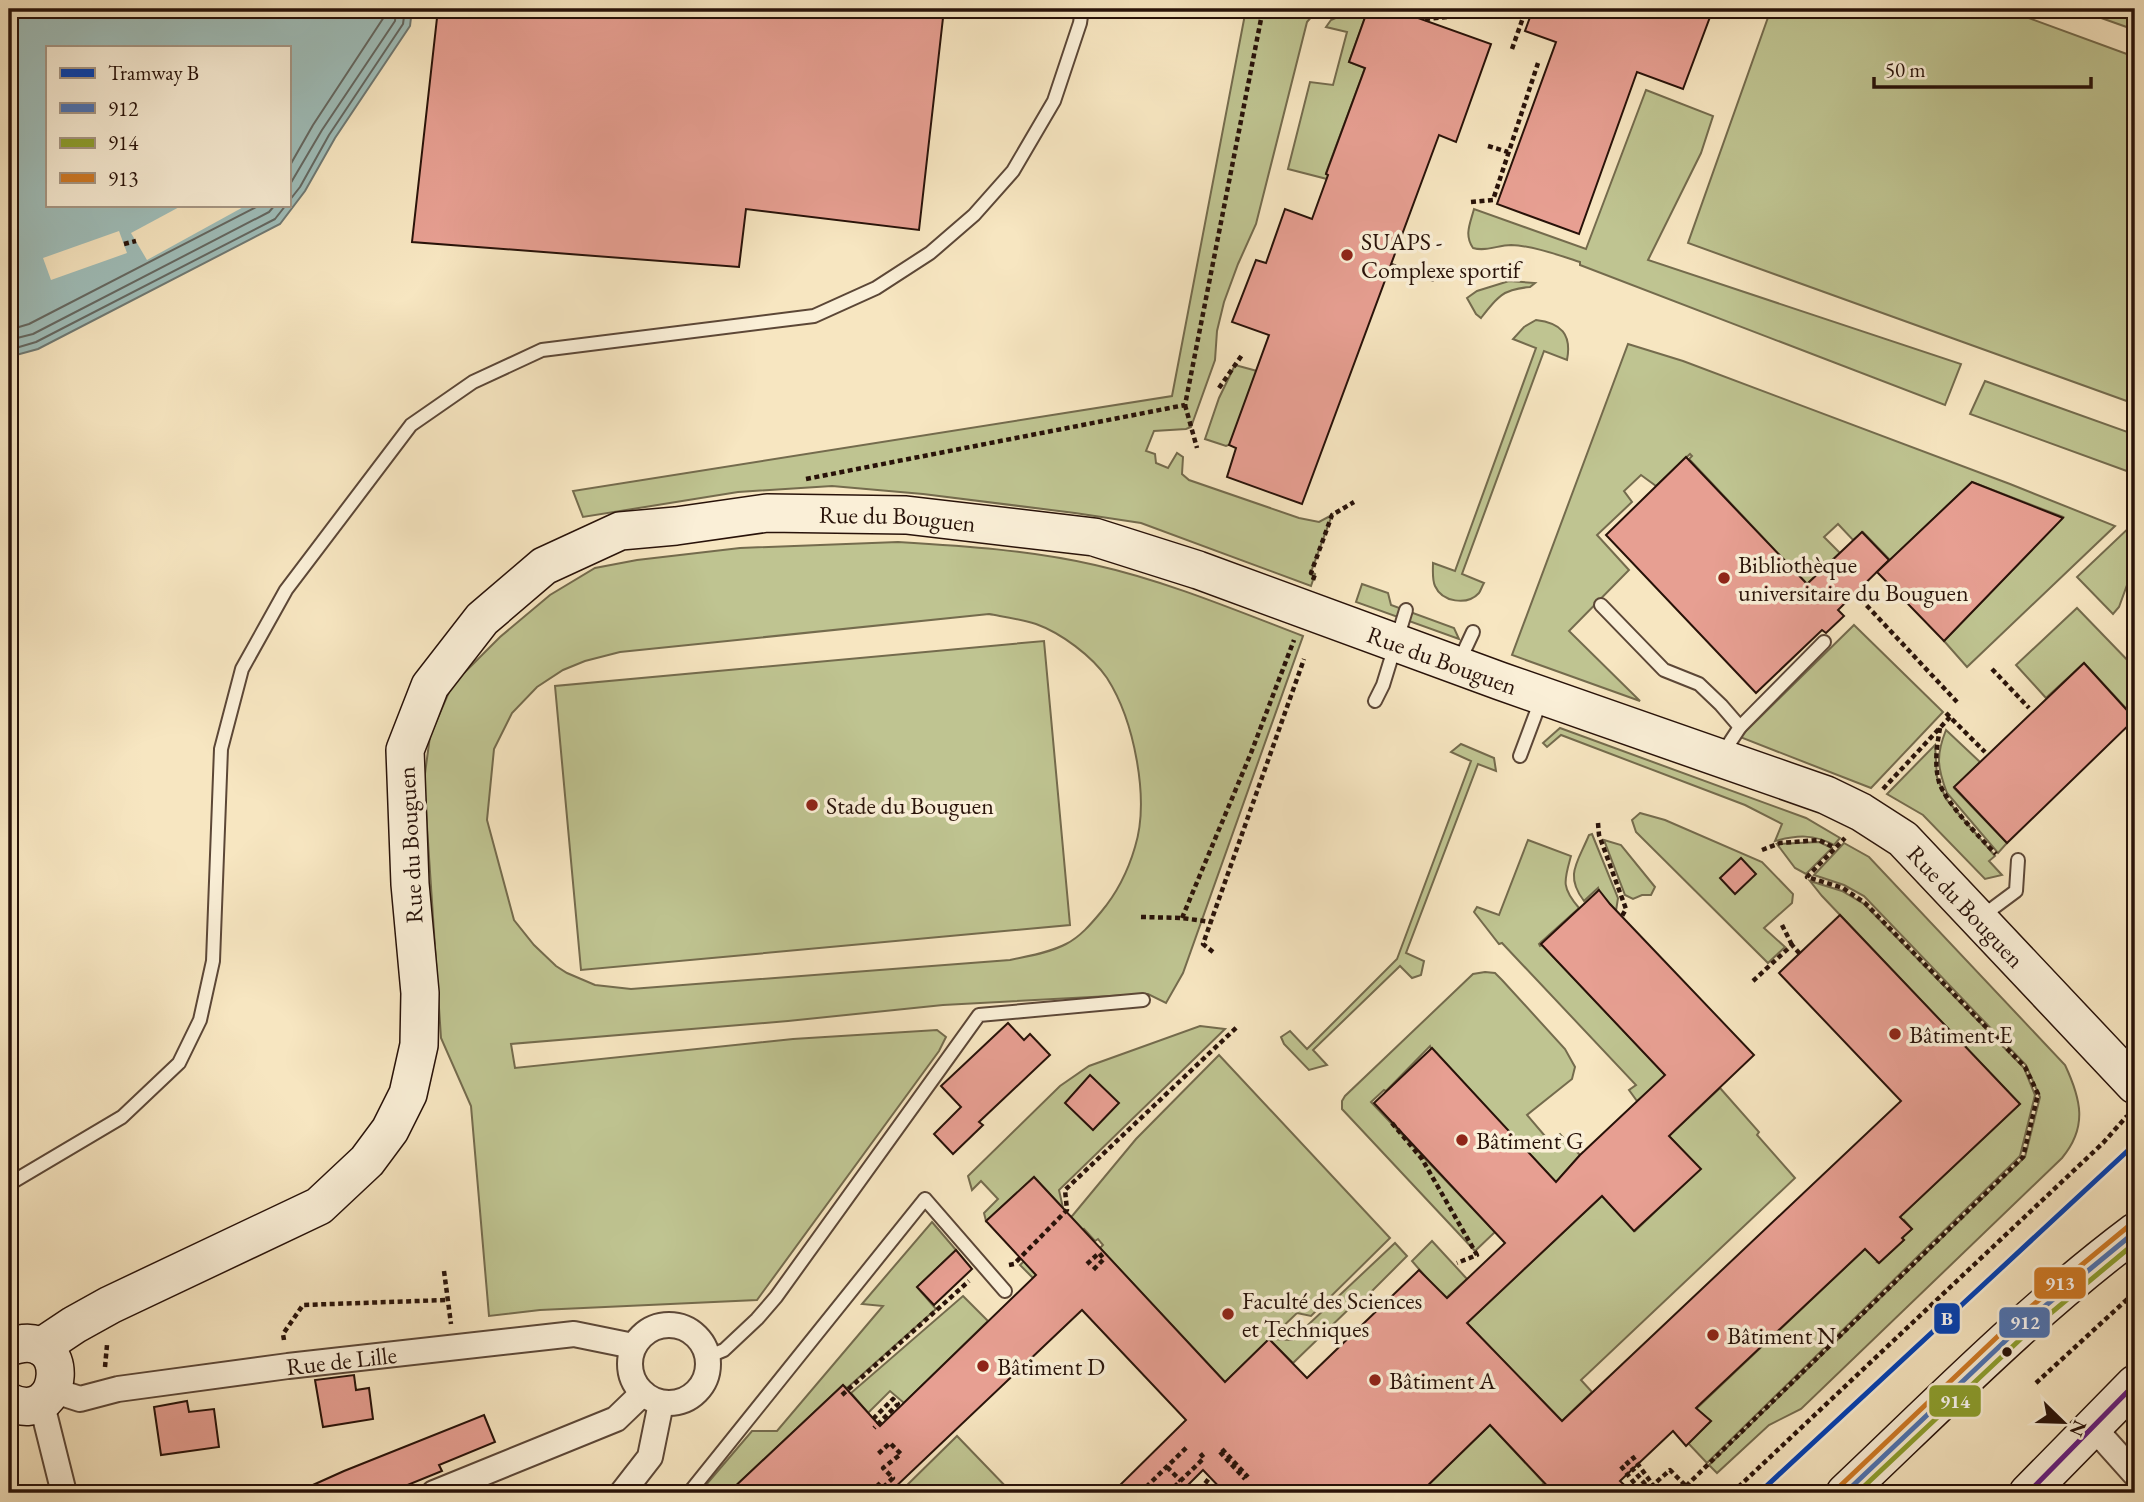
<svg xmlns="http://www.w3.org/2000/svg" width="2144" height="1502" font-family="'EB Garamond',serif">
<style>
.green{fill:#bfc491;stroke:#746b4d;stroke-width:2;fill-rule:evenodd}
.water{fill:#9fbeba;stroke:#6f7973;stroke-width:2;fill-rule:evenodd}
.pier{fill:#f7e6c1}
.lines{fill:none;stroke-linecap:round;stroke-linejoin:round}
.shore{stroke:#646862;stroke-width:2}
.building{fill:#e79f92;stroke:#281209;stroke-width:2}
.lane-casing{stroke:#5c4737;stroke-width:16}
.street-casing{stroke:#5c4737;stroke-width:28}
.secondary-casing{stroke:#281209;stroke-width:40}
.path{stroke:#281209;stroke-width:4.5;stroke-dasharray:5 3.5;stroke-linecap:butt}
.lane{stroke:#faefd7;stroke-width:12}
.street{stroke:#faefd7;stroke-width:24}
.secondary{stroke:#faefd7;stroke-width:37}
.bus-1-casing{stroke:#faefd7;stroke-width:10}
.bus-2-casing{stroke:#faefd7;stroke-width:10}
.bus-3-casing{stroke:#faefd7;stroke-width:10}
.bus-4-casing{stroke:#faefd7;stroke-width:10}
.bus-1{stroke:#4c74b5;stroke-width:5}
.bus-2{stroke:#8da02e;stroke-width:5}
.bus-3{stroke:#cf7a26;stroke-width:5}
.bus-4{stroke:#651f82;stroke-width:5}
.tram-1-casing{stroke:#faefd7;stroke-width:10}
.tram-1{stroke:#0040b6;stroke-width:5}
.poi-dot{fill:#8f2418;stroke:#faefd7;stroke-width:2.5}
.bus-dot{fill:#281209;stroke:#faefd7;stroke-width:2.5}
.labels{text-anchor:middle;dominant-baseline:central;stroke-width:7;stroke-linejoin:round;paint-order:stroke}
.poi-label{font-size:24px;fill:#281209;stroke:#faefd7;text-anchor:start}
.street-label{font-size:24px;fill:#281209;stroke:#faefd7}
.line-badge{stroke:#faefd7;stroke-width:2.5}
.badge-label{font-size:19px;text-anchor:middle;font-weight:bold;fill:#fff}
</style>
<rect width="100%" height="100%" fill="#f7e6c1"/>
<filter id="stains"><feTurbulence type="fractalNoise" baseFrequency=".00286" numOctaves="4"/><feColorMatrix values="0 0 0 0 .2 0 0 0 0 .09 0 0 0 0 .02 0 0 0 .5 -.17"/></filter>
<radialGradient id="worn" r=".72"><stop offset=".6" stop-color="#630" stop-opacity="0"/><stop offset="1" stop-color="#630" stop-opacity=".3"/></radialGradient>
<!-- green -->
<g class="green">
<path d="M1246,9H1318L1307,22L1256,224L1238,264L1224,302L1217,331L1215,360L1191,427L1186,429L1154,431L1146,451L1155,454L1156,463L1168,468L1177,453L1183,457L1182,474L1189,480L1299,518L1319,522L1332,515L1311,572L1315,574L1311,586L1141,523L1075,513L923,494L832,486L738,492L583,517L573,491L1172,396Z"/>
<path d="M1356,9H1368L1349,62L1365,68L1326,173L1329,175L1327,179L1288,169L1310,82L1333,85L1347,32L1326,27L1331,20Z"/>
<path d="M1771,9H2004L2135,57V404L1688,243Z"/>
<path d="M2076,9H2135V30Z"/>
<path d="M1646,90L1713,116L1701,153L1648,260L1961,364L1945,405L1580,265V262C1558,255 1534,246 1511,245C1498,245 1486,252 1473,248C1464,235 1470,224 1474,209L1586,249Z"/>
<path d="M1509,281L1535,283L1530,287C1503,289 1497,297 1481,318L1476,314L1467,298L1477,291Z"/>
<path d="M1536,320C1561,323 1572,334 1567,360L1544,351L1462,574L1484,583C1482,586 1481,590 1479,593C1467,606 1442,602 1435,586C1432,579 1433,571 1433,563L1455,571L1536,348L1513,339L1524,327Z"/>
<path d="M1628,344L1683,361L2010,484L2115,526L1967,667L1944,641L2063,517L1972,482L1890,560L1863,532L1853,540L1838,524L1824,537L1840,553L1807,584L1689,459L1692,456L1690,454L1656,486L1641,475L1624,491L1632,502L1597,535L1629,570L1569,631L1640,701L1512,655Z"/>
<path d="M1235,365L1257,371L1231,444L1226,446L1205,439L1219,398Z"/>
<path d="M1985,381L2130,433L2135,430V474L1970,414Z"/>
<path d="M2135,522V563L2119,607L2113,614L2077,577Z"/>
<path d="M898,542C964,546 1030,550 1095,565C1166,581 1235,610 1303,636L1183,973L1166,1003L1148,994L943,1005L788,1021L511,1044L515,1068L793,1039L937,1030L946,1037L939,1051L757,1300L540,1310L489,1316L471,1106L441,1038L424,781L430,736L452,685L500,637L550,595L595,568L637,560L740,548ZM989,614C1005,617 1020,619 1036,624C1061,633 1092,656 1107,678C1134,720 1150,799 1135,847C1128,871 1117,893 1101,912C1091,924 1080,937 1066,944C1049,953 1028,956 1010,960L631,989L595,985L567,973L556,966L534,945L514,920L487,820L494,749L512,713L537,687L563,670L585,661L620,652Z"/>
<path d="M1362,584L1388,593L1391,605L1454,628L1459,639L1356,602Z"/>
<path d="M2077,608L2135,668V718L2084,663L2046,698L2016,665Z"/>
<path d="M1854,625L1943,712L1871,788L1740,737Z"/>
<path d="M1044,641L1070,925L581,970L555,686Z"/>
<path d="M1560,728L1806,818L1840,838L1834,845C1814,834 1797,835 1775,841L1782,824L1745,805L1561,735L1547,747L1543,743Z"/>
<path d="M1946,730L1980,762L1954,788L2007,843L1998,853L1947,793C1937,767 1936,755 1946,730Z"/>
<path d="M1461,744L1494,758L1496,771L1478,764L1406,953L1424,961L1421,975L1412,978L1400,966L1313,1050L1327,1065L1309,1070L1284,1044L1281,1037L1290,1031L1307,1049L1397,959L1471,761L1451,752Z"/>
<path d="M1935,745L1937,777L1946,799L1995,856L1989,861L2002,875L1985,879L1923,815L1887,794Z"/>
<path d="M1640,813L1665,820L1762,862L1793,894L1792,903L1764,928L1785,947L1768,963L1636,832L1632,820Z"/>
<path d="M1592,834L1618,898L1616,911L1599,892L1598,888L1584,901C1564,875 1578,862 1589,835Z"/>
<path d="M1528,840L1571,856C1564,881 1561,887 1579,908L1539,944L1540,946L1542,945L1667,1077L1637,1101L1629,1090L1636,1085L1502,943L1499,944L1474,912L1477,907L1499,915Z"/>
<path d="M1604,840L1621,845L1655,887L1651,895H1642L1633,899L1625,895Z"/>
<path d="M1819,842L1832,848L1806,874L1795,868L1777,844Z"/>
<path d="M1844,843L1869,857L2065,1065C2081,1099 2088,1127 2062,1158L1801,1409L1769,1425L1717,1473L1709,1465L2025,1157L2040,1097L2026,1065L1864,896L1844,885L1814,875Z"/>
<path d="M1810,881L1842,891L1864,904L2024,1068L2035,1095L2020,1156L1707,1463L1688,1443L1711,1421L1696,1409L1867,1247L1879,1260L1877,1262L1879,1263L1904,1240L1902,1238L1912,1229L1904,1220L1892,1232L1888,1228L2020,1104L1822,896Z"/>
<path d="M1485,972L1495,973L1502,980L1565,1049L1575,1067L1572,1079L1527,1115L1550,1142L1560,1134L1580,1155L1556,1182L1431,1049L1430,1046L1386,1091L1384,1090L1371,1102L1495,1232L1475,1251L1342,1109V1101L1345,1096L1473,974Z"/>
<path d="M1200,1026L1225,1029L1059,1190L1063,1208L1034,1177L986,1221L984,1213L998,1199L981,1181L972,1190L968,1176L1060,1086L1089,1066Z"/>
<path d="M1219,1055L1390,1238L1311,1316L1297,1313L1225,1382L1100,1248L1103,1245L1098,1239L1095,1241L1084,1229L1033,1278L1020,1265L1073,1215L1136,1139Z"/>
<path d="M1720,1088L1759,1132L1757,1135L1795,1178L1581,1380L1592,1392L1562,1421L1467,1323L1602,1196L1635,1231L1700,1169L1669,1136Z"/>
<path d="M932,1222L956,1250L917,1287L936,1309L847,1388L843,1385L842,1386L728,1493H699L752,1431H777L883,1306L862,1304Z"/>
<path d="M1432,1241L1467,1279L1445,1299L1412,1261Z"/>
<path d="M1395,1243L1407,1256L1367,1296L1354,1304L1293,1363L1271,1341L1272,1339L1292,1340Z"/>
<path d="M963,1296L988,1321L904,1403L890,1391L868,1413L851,1393Z"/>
<path d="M1490,1425L1544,1483L1533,1493H1420Z"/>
<path d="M957,1436L1012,1493H899Z"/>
</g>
<!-- water -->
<path class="water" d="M9,9H412L410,26L335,138L305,191L280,224L38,349L9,357ZM47,47H289V205H47Z"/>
<!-- pier -->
<g class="pier">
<path d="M183,205H247L147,260L131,233Z"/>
<path d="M119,231L127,253L51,280L43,258Z"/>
</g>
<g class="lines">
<!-- shore -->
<g class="shore">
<path d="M289,167L313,125L384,17L385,9"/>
<path d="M289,186L322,130L395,21L396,9"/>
<path d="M289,201L300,187L329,135L403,24L405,9"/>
<path d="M9,330L29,324L260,205"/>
<path d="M9,340L33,334L269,212L275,205"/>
<path d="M9,350L36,342L275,219L286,205"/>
</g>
</g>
<!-- building -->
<g class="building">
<path d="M438,9H944L919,230L746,209L739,267L412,242Z"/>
<path d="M1368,9H1393L1491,44L1456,142L1439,135L1302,504L1227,477L1236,448L1229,445L1269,335L1232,322L1256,260L1266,263L1285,209L1312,219L1328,175L1326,174L1365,68L1349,62Z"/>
<path d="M1533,9H1713L1683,89L1637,72L1579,234L1497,204L1556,42L1525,31Z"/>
<path d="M1686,457L1807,584L1862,532L1889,560L1838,610L1844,616L1826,633L1822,630L1756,693L1606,535Z"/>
<path d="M1972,482L2063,518L1944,641L1877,572Z"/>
<path d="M2084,663L2135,719L2007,843L1954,787Z"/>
<path d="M1741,858L1756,874L1735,894L1720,878Z"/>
<path d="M1599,890L1610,904L1754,1055L1669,1136L1701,1169L1634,1231L1602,1196L1467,1323L1562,1421L1901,1101L1779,973L1840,915L2020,1104L1900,1217L1912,1229L1902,1238L1904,1240L1879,1263L1865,1249L1696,1408L1711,1421L1686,1446L1673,1431L1620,1481L1633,1493H1554L1490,1425L1420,1493H1225L1203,1470L1180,1493H1112L1186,1420L1082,1310L889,1493H728L843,1385L880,1426L1036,1275L986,1221L1034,1177L1225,1382L1269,1339L1307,1378L1419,1270L1447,1298L1505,1243L1374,1103L1432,1048L1556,1182L1580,1155L1665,1075L1541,944Z"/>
<path d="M1008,1023L1024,1040L1030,1034L1050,1055L979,1122L983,1125L953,1154L934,1134L961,1107L941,1086Z"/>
<path d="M1090,1075L1119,1103L1093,1130L1065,1103Z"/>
<path d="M956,1250L972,1269L934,1305L917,1287Z"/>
<path d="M354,1375L356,1390L369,1388L373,1419L323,1427L315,1380Z"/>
<path d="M187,1401L189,1412L214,1409L219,1447L161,1455L154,1407Z"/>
<path d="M484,1415L495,1442L439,1465L442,1471L388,1493H295L344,1471Z"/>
</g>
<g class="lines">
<defs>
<g id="lane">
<path d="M1601,605L1664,670L1699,684L1721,705L1740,727"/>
<path d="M1459,662L1473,632"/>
<path d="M1375,701L1383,685L1406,610"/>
<path d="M1520,756L1541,700"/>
<path d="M1721,756L1740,727L1824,642"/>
<path d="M1981,917L2016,891L2018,860"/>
<path d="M9,1184L122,1117L179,1063L200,1020L213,961L221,749L242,669L286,590L411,425L473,382L542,350L814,316L876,288L930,253L974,215L1013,171L1054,101L1080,23L1082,9"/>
<path d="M707,1357L724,1350L757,1319L776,1297L979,1015L1143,1000"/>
<path d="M689,1493L925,1199L1005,1291"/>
</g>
<g id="street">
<circle cx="669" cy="1364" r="39"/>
<path id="s1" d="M52,1390L80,1399L118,1389L288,1366L574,1334L633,1346"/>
<path d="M41,1401L64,1493"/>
<path d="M2092,1426L2135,1474"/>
<path d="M434,1493L616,1419L643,1393"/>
<path d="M622,1493L650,1457L661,1403"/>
</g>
<g id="secondary">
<path d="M9,1347C75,1323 66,1429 9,1402"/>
<path id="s2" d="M41,1347L74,1325L110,1305L319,1206L367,1161L390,1130L408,1094L419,1045L420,993L410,884L405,750L430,686L482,619L544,566L620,531L676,526L767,513L906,515L1094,537L1198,570L1500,681L1826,795L1861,812L1903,839L2135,1085"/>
<path d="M1845,1493C1939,1404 2031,1310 2135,1232"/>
<path d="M2028,1493L2135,1384"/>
</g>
</defs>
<!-- lane casing -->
<use href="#lane" class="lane-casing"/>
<!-- street casing -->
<use href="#street" class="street-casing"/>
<!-- secondary casing -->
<use href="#secondary" class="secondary-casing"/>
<!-- path -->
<g class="path">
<path d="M1425,19L1502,12L1496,9"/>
<path d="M1512,49L1526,9"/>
<path d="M1488,146L1508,152"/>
<path d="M1471,202L1493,200L1538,63"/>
<path d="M124,244L136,241"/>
<path d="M1391,265L1434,280"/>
<path d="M1219,388L1242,355"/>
<path d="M1185,405L1197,448"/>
<path d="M806,479L1185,405L1263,9"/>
<path d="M1313,580L1315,574L1311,573L1332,515L1354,502"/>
<path d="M1855,593L1957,702"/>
<path d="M1992,669L2029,708"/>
<path d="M1946,713L1985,752"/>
<path d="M1940,728C1937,745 1934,764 1939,782C1946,803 1980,838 1996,854"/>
<path d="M1883,789L1950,717"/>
<path d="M1598,823L1599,835L1626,909L1622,916"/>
<path d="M1762,850L1780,843L1819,840L1835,848"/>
<path d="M1141,917L1182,918L1211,922"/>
<path d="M1182,918L1251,753L1294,640"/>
<path d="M1782,925L1792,945"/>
<path d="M1213,952L1203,944L1304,659"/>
<path d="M1753,981L1792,945L1800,954"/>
<path d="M1392,1123L1422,1159L1477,1255L1457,1263"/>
<path d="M1087,1264L1099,1253L1104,1259L1093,1270"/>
<path d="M1009,1265L1014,1264L1067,1210L1065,1190L1237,1027"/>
<path d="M444,1271L451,1324"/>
<path d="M284,1340L283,1334L303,1305L446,1300"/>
<path d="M105,1367L107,1345"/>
<path d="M2036,1383L2135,1292"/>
<path d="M842,1395L969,1281"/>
<path d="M873,1419L893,1399L898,1404L874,1428"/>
<path d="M1222,1449L1248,1477"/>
<path d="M1220,1452L1245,1479"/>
<path d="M1632,1456L1653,1485"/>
<path d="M1626,1461L1649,1489"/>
<path d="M1621,1466L1642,1493"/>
<path d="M1167,1467L1181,1481"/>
<path d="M877,1483L882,1488"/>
<path d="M1686,1486L2023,1157L2038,1094L2025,1067L1865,903L1843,888L1807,877L1845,838"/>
<path d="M1200,1490L1210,1477"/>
<path d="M877,1493L893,1478L883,1468L901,1454L890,1443L878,1454"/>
<path d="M1140,1493L1187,1447"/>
<path d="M1168,1493L1204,1458L1199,1452"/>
<path d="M1215,1493L1220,1488"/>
<path d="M1644,1493L1670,1470L1693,1493"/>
<path d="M1732,1493L2103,1143L2127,1116"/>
</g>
<!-- lane -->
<use href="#lane" class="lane"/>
<!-- street -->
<use href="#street" class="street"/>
<!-- secondary -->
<use href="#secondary" class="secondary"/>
<defs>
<path id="bus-1" d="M1845,1493L2022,1325L2135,1232"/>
<path id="bus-2" d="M1857,1493L2028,1332L2135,1243"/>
<path id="bus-3" d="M1839,1487L2016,1319L2130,1225"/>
<path id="bus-4" d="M2028,1493L2135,1384"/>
</defs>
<!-- bus-1 casing -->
<use href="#bus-1" class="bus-1-casing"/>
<!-- bus-2 casing -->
<use href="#bus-2" class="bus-2-casing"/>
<!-- bus-3 casing -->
<use href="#bus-3" class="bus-3-casing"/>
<!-- bus-4 casing -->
<use href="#bus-4" class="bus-4-casing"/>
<!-- bus-1 -->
<use href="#bus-1" class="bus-1"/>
<!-- bus-2 -->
<use href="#bus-2" class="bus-2"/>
<!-- bus-3 -->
<use href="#bus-3" class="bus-3"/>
<!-- bus-4 -->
<use href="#bus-4" class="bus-4"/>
<defs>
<path id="tram-1" d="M1759,1493L2135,1144"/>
</defs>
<!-- tram-1 casing -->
<use href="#tram-1" class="tram-1-casing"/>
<!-- tram-1 -->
<use href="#tram-1" class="tram-1"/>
</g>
<!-- markers -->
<g class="poi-dot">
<circle cx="1347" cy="255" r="7"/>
<circle cx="1724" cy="578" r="7"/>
<circle cx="812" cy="805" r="7"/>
<circle cx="1895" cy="1034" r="7"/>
<circle cx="1462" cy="1140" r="7"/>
<circle cx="1228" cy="1314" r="7"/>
<circle cx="1713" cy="1335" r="7"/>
<circle cx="983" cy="1366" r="7"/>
<circle cx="1375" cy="1380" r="7"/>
</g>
<circle class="bus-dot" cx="2007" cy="1352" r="6"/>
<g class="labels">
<!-- poi labels -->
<g class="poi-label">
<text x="1361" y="241">SUAPS -<tspan x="1361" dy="28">Complexe sportif</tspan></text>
<text x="1738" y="564">Bibliothèque<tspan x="1738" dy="28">universitaire du Bouguen</tspan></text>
<text x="826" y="805">Stade du Bouguen</text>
<text x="1909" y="1034">Bâtiment E</text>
<text x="1476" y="1140">Bâtiment G</text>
<text x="1242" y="1300">Faculté des Sciences<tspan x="1242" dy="28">et Techniques</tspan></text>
<text x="1727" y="1335">Bâtiment N</text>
<text x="997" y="1366">Bâtiment D</text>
<text x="1389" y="1380">Bâtiment A</text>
</g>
<!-- street labels -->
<g class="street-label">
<text stroke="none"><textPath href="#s2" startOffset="1400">Rue du Bouguen</textPath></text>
<text stroke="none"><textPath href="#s2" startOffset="1967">Rue du Bouguen</textPath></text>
<text transform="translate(410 845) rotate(-93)">Rue du Bouguen</text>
<text stroke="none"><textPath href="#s2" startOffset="2555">Rue du Bouguen</textPath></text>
<text stroke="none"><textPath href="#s1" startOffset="294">Rue de Lille</textPath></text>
</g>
</g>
<g class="line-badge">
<rect x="2033" y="1266" width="54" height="34" rx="7" fill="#cf7a26"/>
<rect x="1933" y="1302" width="28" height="33" rx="7" fill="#0040b6"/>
<rect x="1998" y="1306" width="53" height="33" rx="7" fill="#4c74b5"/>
<rect x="1928" y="1384" width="54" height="34" rx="7" fill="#8da02e"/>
</g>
<g class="badge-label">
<text x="2060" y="1290">913</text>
<text x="1947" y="1325">B</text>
<text x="2025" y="1329">912</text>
<text x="1955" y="1408">914</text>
</g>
<!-- margin -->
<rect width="2144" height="1502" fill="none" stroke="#f7e6c1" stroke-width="35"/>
<rect x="10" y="10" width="2123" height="1481" fill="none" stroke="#281209" stroke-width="3.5"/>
<rect x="18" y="18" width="2109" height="1467" fill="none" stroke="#281209" stroke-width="2"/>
<!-- legend -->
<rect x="46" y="46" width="245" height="161" fill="#faefd7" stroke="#a69785" stroke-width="2"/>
<rect x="60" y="68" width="35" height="10" fill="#0040b6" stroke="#a69785" stroke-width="2"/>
<text x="108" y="80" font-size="21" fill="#281209">Tramway B</text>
<rect x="60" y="103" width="35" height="10" fill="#4c74b5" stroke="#a69785" stroke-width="2"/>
<text x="108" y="116" font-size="21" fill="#281209">912</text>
<rect x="60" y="138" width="35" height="10" fill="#8da02e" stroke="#a69785" stroke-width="2"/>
<text x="108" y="150" font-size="21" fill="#281209">914</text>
<rect x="60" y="173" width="35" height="10" fill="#cf7a26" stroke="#a69785" stroke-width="2"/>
<text x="108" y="186" font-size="21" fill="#281209">913</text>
<!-- north arrow -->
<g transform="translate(2063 1422) rotate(113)" stroke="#faefd7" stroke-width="5" paint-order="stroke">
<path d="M0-5L12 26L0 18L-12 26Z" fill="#281209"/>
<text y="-10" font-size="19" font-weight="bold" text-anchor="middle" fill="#281209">N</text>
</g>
<!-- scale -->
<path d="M1874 77v10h217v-10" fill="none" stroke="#281209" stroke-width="3.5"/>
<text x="1885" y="77" font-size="21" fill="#281209" stroke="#faefd7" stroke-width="5" paint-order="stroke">50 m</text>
<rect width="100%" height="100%" filter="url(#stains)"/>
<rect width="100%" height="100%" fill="url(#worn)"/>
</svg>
